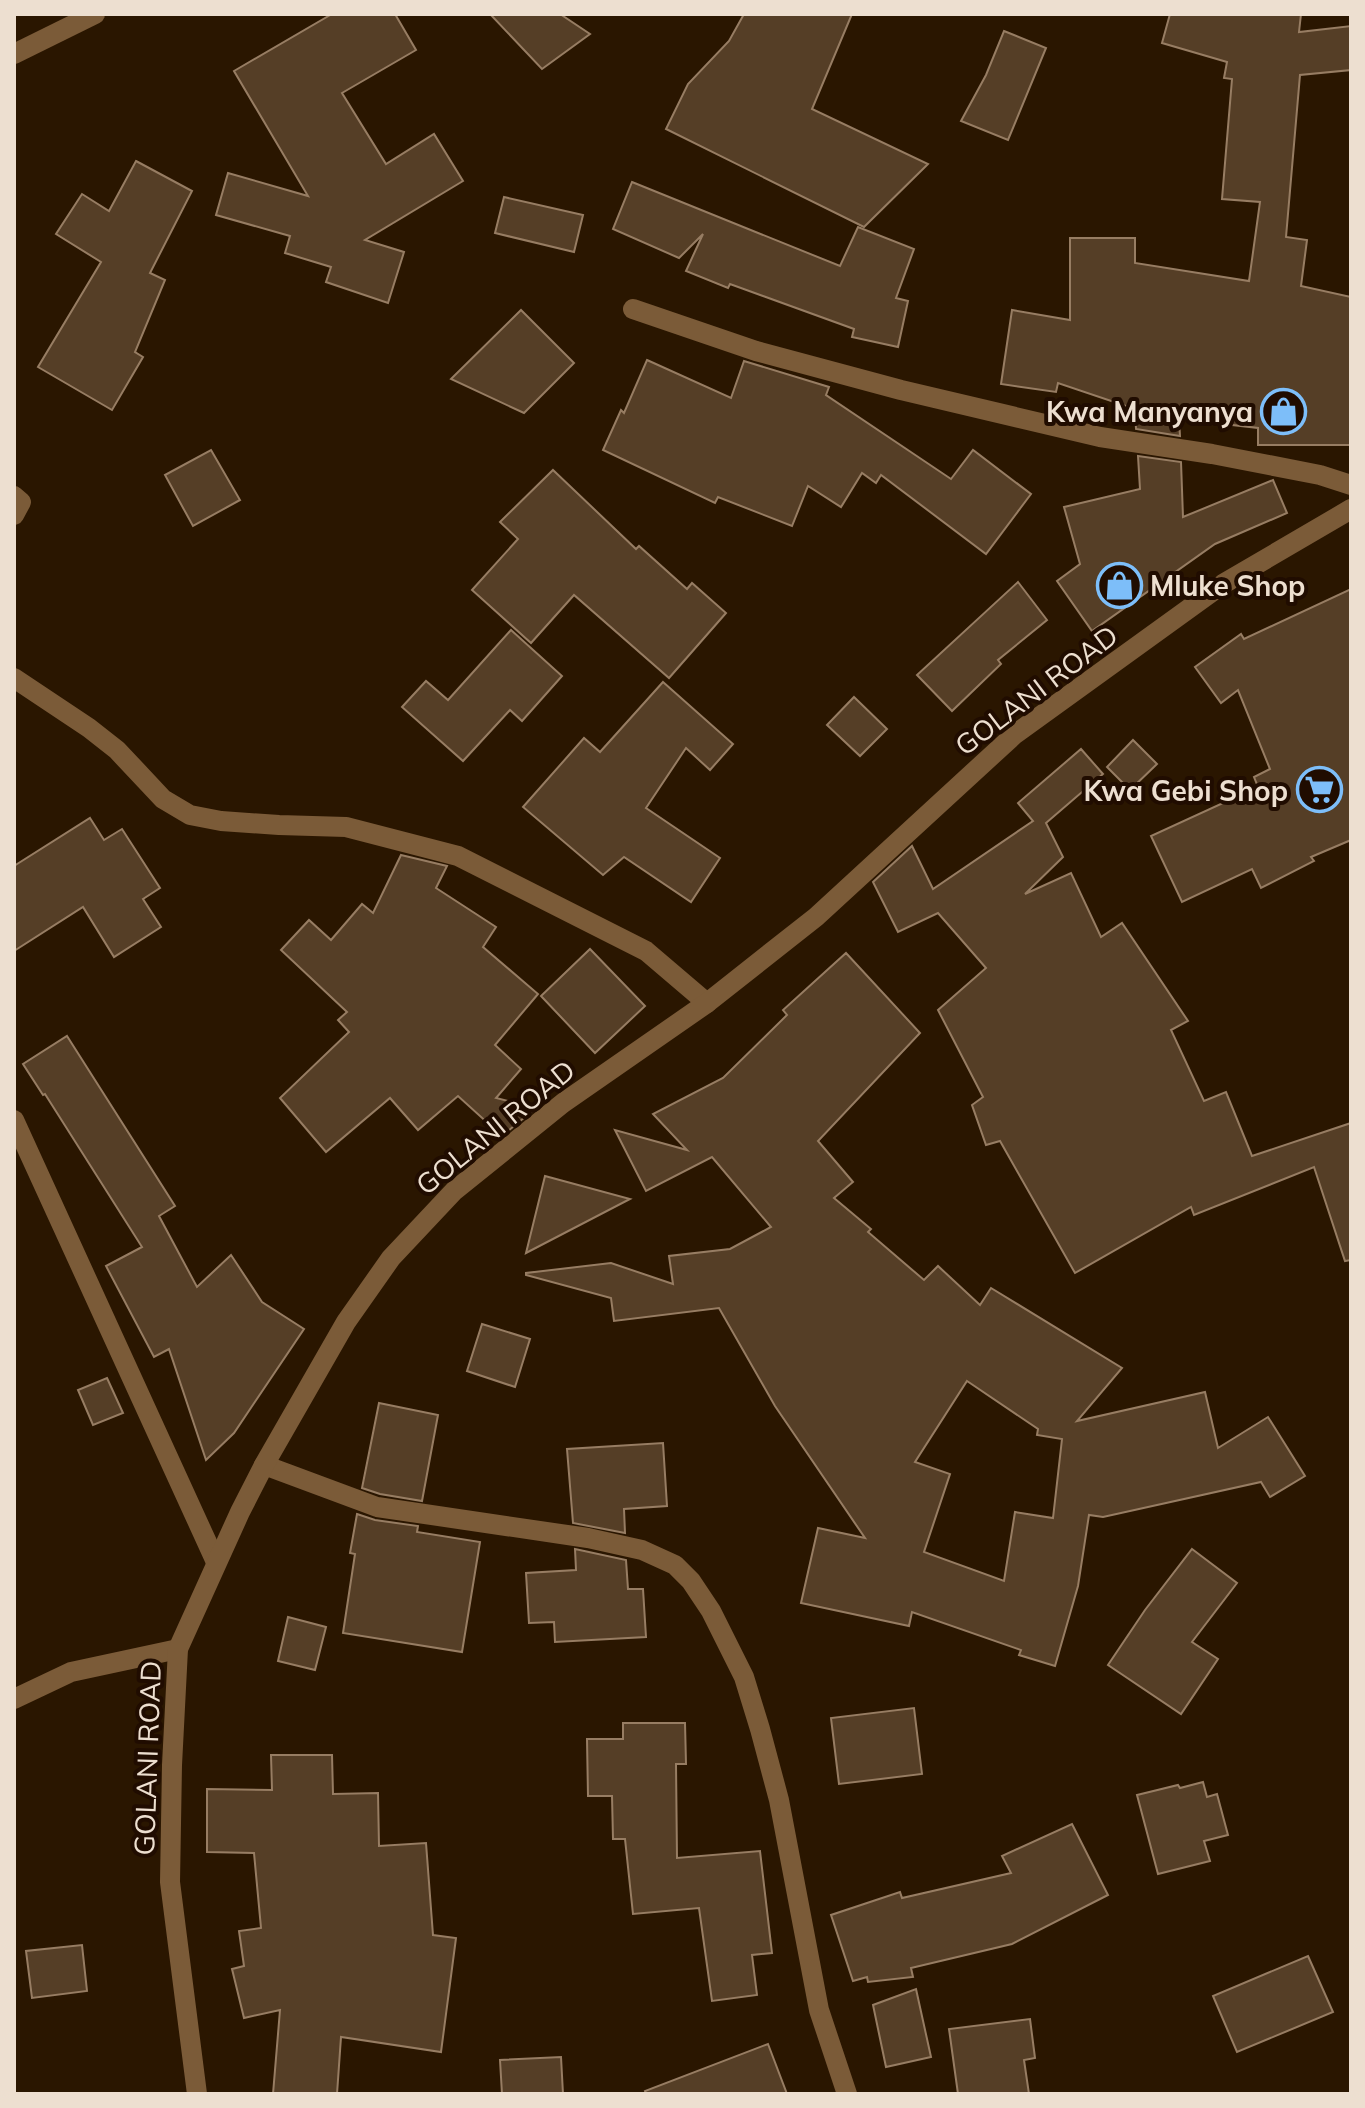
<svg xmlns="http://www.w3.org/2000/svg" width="1365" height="2108" font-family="Mulish,sans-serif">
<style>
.building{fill:#553e26;stroke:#977d63;stroke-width:2;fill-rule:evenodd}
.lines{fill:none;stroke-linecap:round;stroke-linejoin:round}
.minor{stroke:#7b5b38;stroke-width:20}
.labels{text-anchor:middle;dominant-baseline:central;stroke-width:8;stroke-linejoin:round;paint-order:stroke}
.poi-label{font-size:28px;font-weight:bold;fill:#eddfd0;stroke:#200c00;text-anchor:end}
.street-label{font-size:28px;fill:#eddfd0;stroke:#200c00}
</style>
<rect width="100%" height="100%" fill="#2a1600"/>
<!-- building -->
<g class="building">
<path d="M332,14H395L416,50L342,93L386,164L434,134L463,181L365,240L404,252L388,303L326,282L331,267L285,253L290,236L216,215L228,173L308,196L234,71Z"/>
<path d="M490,14H560L590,34L542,69Z"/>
<path d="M744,14H852L812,109L928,164L864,227L666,129L688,84L729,41Z"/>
<path d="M1170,14H1301L1299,32L1351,26V70L1300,75L1286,237L1307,240L1301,286L1351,297V445H1258V428L1179,419L1180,436L1136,429L1135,409L1058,383L1056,392L1001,384L1012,310L1070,320V238H1135V263L1249,281L1260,202L1222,199L1232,79L1224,78L1227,62L1162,43Z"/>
<path d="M1004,31L1046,48L1008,140L961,121L986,75Z"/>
<path d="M136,161L192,191L150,273L165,280L135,352L143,357L112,410L38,367L101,262L56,234L82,194L109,211Z"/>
<path d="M632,182L840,266L858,227L914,249L896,298L908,301L898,347L852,337L854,329L730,284L728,288L686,271L703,234L679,258L613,229Z"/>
<path d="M504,197L583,215L574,252L495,233Z"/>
<path d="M521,310L574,363L524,413L451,379Z"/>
<path d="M647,360L731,398L744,361L829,387L826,395L951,479L973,450L1031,494L986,554L881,475L876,483L862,473L841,507L808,486L792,526L718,497L715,503L603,450L621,410L624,413Z"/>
<path d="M211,450L240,500L193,526L165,475Z"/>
<path d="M1138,456L1181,462L1183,517L1273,480L1287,513L1215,544L1092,631L1057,581L1080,564L1064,507L1140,489Z"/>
<path d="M553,470L636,549L639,546L687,589L692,583L726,613L669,678L574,595L531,643L472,590L518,539L500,522Z"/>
<path d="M1018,582L1047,620L998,660L1001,664L952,711L917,675Z"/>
<path d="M1351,589V840L1311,857L1314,861L1261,888L1252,869L1182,902L1151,836L1258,787L1254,777L1270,769L1238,690L1221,703L1195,667L1241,634L1244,639Z"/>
<path d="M511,630L562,676L522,721L510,710L463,761L402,707L426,681L448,700Z"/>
<path d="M663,682L733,744L710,770L686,748L646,808L720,858L691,902L624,857L603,875L523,807L584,738L600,752Z"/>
<path d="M854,697L887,729L860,756L827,725Z"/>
<path d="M1133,740L1157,764L1130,790L1107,767Z"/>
<path d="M1081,749L1103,774L1046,823L1063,857L1025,894L1071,873L1101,937L1122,923L1188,1021L1171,1030L1204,1101L1226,1092L1252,1156L1351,1123V1260L1345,1261L1314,1167L1194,1215L1191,1207L1075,1273L1000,1141L986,1145L972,1105L983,1097L938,1010L986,968L938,913L898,932L873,882L912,846L933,889L1033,821L1018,803Z"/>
<path d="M90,818L104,840L122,829L160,888L143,899L161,927L114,957L83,907L14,951V866Z"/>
<path d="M401,855L447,866L436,888L496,927L483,947L538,994L495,1045L521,1069L496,1098L536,1108L502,1136L458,1096L418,1130L390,1098L326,1152L280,1098L349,1032L338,1020L347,1012L281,950L309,920L331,940L362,904L373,913Z"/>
<path d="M590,949L645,1006L595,1053L541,996Z"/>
<path d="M846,953L920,1033L818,1141L853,1182L834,1198L871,1229L868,1232L924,1280L938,1266L980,1305L991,1288L1122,1368L1077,1421L1205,1392L1218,1448L1268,1417L1305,1476L1270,1497L1261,1482L1103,1517L1089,1515L1078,1586L1055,1666L1019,1655L1021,1650L912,1612L909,1626L801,1603L818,1528L865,1538L775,1406L719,1308L614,1321L611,1298L526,1275V1273L611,1263L673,1284L669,1256L730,1249L771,1227L712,1157L646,1191L615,1130L687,1150L653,1114L723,1078L787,1015L783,1010ZM967,1381L1038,1429L1037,1435L1062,1439L1053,1518L1015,1512L1004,1581L924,1552L950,1474L915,1462Z"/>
<path d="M67,1036L175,1206L159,1216L197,1287L231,1255L262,1302L304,1329L234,1433L206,1460L169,1349L154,1357L106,1266L142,1247L45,1094L43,1095L23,1064Z"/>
<path d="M545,1176L630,1199L526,1253Z"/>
<path d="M482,1324L530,1339L515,1387L467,1371Z"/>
<path d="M107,1378L123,1413L93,1425L78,1390Z"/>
<path d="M379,1403L438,1415L422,1501L380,1494L362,1488Z"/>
<path d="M663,1443L667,1506L624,1509L625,1533L573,1523L567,1449Z"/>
<path d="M357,1514L375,1520L418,1526L417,1532L480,1542L462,1652L343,1633L355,1554L350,1553Z"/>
<path d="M575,1549L626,1560L628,1589H643L646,1637L555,1642L554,1622L529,1623L526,1573L576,1570Z"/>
<path d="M1192,1549L1237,1583L1192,1642L1218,1659L1181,1714L1108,1665L1145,1610Z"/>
<path d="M288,1617L326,1627L315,1670L278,1661Z"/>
<path d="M914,1708L922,1774L839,1784L831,1718Z"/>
<path d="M623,1723H685L686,1764H676L677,1858L760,1851L772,1953L752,1955L757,1995L712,2001L699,1908L633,1914L625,1839H613L612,1796H588L587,1739H623Z"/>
<path d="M271,1755H332L333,1794L378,1793L379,1846L426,1843L433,1935L456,1938L441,2052L341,2037L337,2094H273L280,2010L244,2018L232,1969L244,1966L239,1931L261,1928L254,1853L207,1852V1789L272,1790Z"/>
<path d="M1203,1782L1207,1797L1217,1794L1228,1835L1204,1841L1210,1861L1158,1874L1137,1795L1178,1785L1180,1788Z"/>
<path d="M1072,1824L1108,1895L1012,1944L911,1968L913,1977L868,1982L867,1977L853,1981L831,1915L900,1892L902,1898L1011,1873L1002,1856Z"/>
<path d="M82,1945L87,1991L32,1998L26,1951Z"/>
<path d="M1308,1956L1333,2012L1237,2052L1213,1996Z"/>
<path d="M916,1989L931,2057L886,2067L873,2005Z"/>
<path d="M1030,2019L1035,2058L1024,2060L1029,2094H958L949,2029Z"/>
<path d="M768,2044L787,2094H646L645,2091Z"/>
<path d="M561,2057L563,2094H502L500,2060Z"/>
</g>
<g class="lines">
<!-- minor -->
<g class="minor">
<path d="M14,54L95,14"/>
<path d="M633,309L756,351L901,390L1100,437L1212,454L1320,475L1351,485"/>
<path d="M14,496L21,502L14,515"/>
<path d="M14,678L89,728L117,750L163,799L190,815L221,821L279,825L346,827L458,856L646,951L707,1003"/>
<path d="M14,1120L216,1562"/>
<path d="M264,1465L377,1507L588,1538L642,1550L675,1565L691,1581L711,1611L744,1677L760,1729L779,1800L819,2010L847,2094"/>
<path d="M14,1699L71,1672L178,1649"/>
<path d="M197,2094L170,1882L172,1765L178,1649L240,1512L264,1465L346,1322L391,1258L454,1191L563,1103L707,1003L816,917L1014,735L1223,584L1351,509"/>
</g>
</g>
<!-- icons -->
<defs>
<symbol id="shop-ring" viewBox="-11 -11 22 22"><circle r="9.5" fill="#200c00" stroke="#7dbef9" stroke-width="1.5"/><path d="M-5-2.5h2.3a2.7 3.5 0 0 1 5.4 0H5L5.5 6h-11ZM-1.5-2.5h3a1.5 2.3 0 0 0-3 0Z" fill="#7dbef9"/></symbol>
<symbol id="supermarket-ring" viewBox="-11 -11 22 22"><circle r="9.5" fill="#200c00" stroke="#7dbef9" stroke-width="1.5"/><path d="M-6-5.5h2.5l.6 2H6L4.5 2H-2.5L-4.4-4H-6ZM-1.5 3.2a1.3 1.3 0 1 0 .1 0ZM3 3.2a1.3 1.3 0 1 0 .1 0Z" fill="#7dbef9"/></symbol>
</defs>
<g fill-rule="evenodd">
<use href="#shop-ring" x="1258" y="386" width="51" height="51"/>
<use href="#shop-ring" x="1094" y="560" width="51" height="51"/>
<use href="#supermarket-ring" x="1294" y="764" width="51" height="51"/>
</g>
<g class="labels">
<!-- poi labels -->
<g class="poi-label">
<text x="1253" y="411">Kwa Manyanya</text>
<text x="1150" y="585" text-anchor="start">Mluke Shop</text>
<text x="1288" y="790">Kwa Gebi Shop</text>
</g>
<!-- street labels -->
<g class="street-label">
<text transform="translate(1036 690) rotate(-37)">GOLANI ROAD</text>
<text transform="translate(495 1127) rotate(-39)">GOLANI ROAD</text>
<text transform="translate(147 1758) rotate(-88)">GOLANI ROAD</text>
</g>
</g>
<!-- border -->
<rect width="1365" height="2108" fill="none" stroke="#eddfd0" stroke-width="32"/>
</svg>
